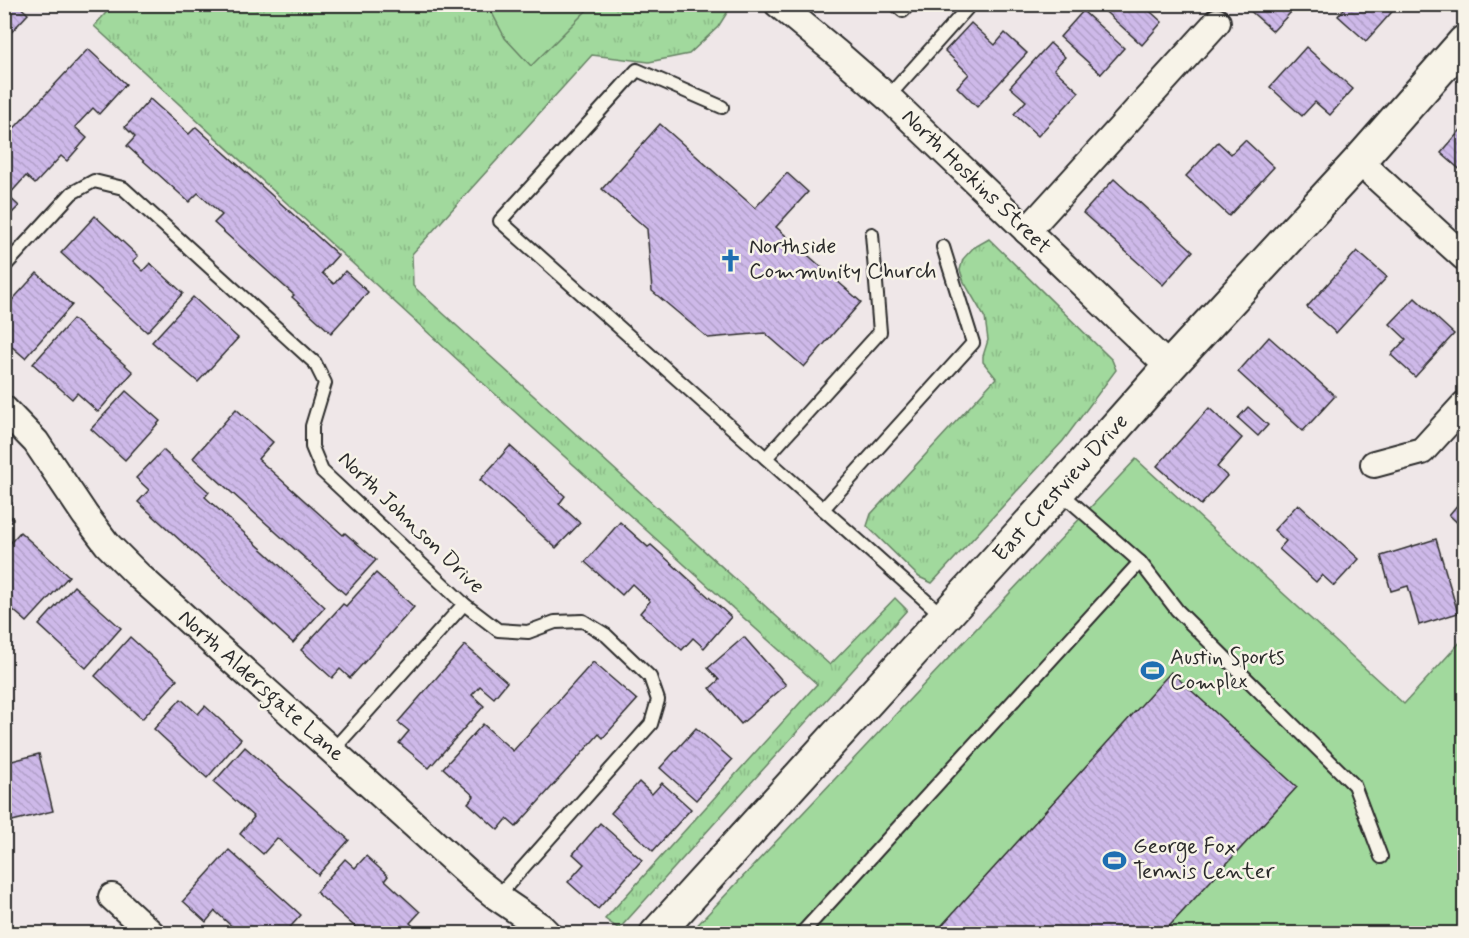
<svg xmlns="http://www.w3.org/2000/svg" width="1469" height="938" font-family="Mynerve,sans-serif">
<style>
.grass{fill:url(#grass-tufts);stroke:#668264;stroke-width:1.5}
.green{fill:#a1d99d;stroke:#668264;stroke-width:1.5}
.building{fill:url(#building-back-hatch);stroke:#2b2b2b;stroke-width:1.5}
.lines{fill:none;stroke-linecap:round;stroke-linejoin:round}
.service-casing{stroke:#2b2b2b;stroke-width:16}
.minor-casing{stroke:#2b2b2b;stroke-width:30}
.tertiary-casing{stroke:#2b2b2b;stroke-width:36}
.service{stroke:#f7f3e8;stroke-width:12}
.minor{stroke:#f7f3e8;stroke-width:26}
.tertiary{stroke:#f7f3e8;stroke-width:32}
.labels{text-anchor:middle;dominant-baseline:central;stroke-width:5;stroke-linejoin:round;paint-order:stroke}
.street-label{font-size:22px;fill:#2b2b2b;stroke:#f7f3e8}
.poi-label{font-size:22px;fill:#2b2b2b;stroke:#f7f3e8;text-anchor:start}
</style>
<defs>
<pattern id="grass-tufts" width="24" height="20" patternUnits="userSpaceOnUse" patternTransform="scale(1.5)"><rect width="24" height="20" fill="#a1d99d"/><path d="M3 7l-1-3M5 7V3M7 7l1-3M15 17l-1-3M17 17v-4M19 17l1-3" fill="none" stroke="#8bba87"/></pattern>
<pattern id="building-back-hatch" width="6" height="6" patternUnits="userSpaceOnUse" patternTransform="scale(1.5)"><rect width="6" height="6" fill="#ceb9e9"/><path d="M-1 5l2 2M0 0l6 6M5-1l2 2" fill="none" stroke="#b19fc8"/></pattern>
</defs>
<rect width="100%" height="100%" fill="#efe7e8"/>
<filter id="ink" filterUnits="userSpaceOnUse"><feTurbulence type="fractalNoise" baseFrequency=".0167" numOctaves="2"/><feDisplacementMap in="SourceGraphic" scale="12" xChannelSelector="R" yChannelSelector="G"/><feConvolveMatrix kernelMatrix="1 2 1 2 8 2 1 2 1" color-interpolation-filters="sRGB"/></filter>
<g filter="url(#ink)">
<!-- grass -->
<g class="grass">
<path d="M114,4L732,5L718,27L689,54L649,62L592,55L412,254L413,286L830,665L895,598L907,610L619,929L605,919L817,684L484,384L94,26Z"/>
<path d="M989,239L1112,360L1116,370L1063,441L932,583L919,577L867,526L871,514L996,378L983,362V356L988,340L985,318L964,282L960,270L963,259L973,248Z"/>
</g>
<!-- green -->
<g class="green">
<path d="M488,5H592L531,66L505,38Z"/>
<path d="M1136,459L1404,704L1464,638V933L689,934Z"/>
</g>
<!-- building -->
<g class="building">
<path d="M4,4H17L28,14L4,40Z"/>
<path d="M1097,4H1142L1162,22L1142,45Z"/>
<path d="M1250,4H1282L1291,12L1273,31L1247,8Z"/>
<path d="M1348,4H1399L1366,41L1338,16Z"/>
<path d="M1083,11L1124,48L1101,74L1060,37Z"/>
<path d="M971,23L995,45L1005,33L1027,53L977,107L957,87L969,74L945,51Z"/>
<path d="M1050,43L1065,57L1054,69L1079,92L1038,136L1014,114L1026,101L1010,87Z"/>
<path d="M1306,47L1353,89L1330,115L1315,102L1302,116L1270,87Z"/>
<path d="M88,49L126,84L99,114L93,108L75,127L87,138L67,161L61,156L35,184L26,176L8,196L19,206L4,221V139Z"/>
<path d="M150,99L189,134L196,127L338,255L322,273L334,284L345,271L368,292L331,333L292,297L294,295L214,223L222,215L198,193L189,202L127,146L135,137L125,127Z"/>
<path d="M660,124L755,208L787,173L808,192L776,227L861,302L804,367L765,333L708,338L652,291L647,229L602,189Z"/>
<path d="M1464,126V173L1441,153Z"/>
<path d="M1245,140L1274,167L1229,216L1186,176L1218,142L1231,154Z"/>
<path d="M1114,179L1193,251L1163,285L1083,213Z"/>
<path d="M95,216L138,256L133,261L143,271L150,263L183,293L147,332L61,253Z"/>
<path d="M1357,251L1387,277L1336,333L1307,307Z"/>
<path d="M37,273L72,305L25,358L4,340V324L8,321L4,318V309Z"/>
<path d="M193,297L238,338L198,382L152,342Z"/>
<path d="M1415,298L1454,334L1415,377L1391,355L1406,339L1390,324Z"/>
<path d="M73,319L133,372L98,412L77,393L72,399L33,364Z"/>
<path d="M1269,337L1335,396L1303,431L1238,372Z"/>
<path d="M126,391L160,421L125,460L91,429Z"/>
<path d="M1248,407L1268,425L1258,436L1238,418Z"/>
<path d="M1209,408L1242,438L1217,467L1227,476L1201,505L1157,466Z"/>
<path d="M236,409L273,442L258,459L343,535L345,533L376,560L345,594L193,458Z"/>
<path d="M510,446L565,496L559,504L580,523L556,548L480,480Z"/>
<path d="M163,450L209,492L205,497L325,607L293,643L138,502L149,490L136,478Z"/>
<path d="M4,496L12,503L5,511L13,519L4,528Z"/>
<path d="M1464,497V529L1449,515Z"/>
<path d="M1298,504L1359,559L1334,586L1322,575L1316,582L1279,549L1286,541L1274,530Z"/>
<path d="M620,522L648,547L651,545L731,617L704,648L693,638L682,650L640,613L650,601L632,584L622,595L585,562Z"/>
<path d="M20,532L69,576L27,622L4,602V550Z"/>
<path d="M1436,539L1458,613L1419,625L1408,586L1391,591L1381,556Z"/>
<path d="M376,573L414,607L350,678L340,669L332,678L301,650L343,604L346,606Z"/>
<path d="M74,586L121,628L86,668L39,625Z"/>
<path d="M130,637L177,680L142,719L95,676Z"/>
<path d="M744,637L786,685L741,724L710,688L719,680L708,668Z"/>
<path d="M465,645L507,682L494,698L480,686L472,695L484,706L429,768L399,743L409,731L398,722Z"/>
<path d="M593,662L637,700L603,738L599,734L516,827L507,819L498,830L468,803L474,796L443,768L483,724L513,751Z"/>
<path d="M1171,672L1297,787L1162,934H934Z"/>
<path d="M181,699L198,714L205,706L241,739L207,778L154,729Z"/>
<path d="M696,728L732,760L696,800L660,768Z"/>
<path d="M245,747L349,840L318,875L277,838L263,854L240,834L254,817L214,782Z"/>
<path d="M39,754L53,811L8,822L4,807V763Z"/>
<path d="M639,782L652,794L662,783L691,809L653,851L611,813Z"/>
<path d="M600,823L642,860L598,909L568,882L584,864L573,854Z"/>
<path d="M229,850L301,915L284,934H240L215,911L206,922L183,901Z"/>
<path d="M366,856L388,876L385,880L420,912L410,923L422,934H363L316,892L345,859L355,868Z"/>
</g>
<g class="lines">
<defs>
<g id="service">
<path d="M895,4L903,11L909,4"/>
<path d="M887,98L971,4"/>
<path d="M722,107L637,70L500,221L943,616"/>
<path d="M4,267L72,193L94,181L123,188L315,363L325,383L312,426V447L322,471L464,604L498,630L528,632L555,622L583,621L606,635L650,677L658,700L651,724L497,897"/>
<path d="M766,458L880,332L872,234"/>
<path d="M1060,492L1140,562L1177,610L1354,785L1381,857"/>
<path d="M823,509L973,343L943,247"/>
<path d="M332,751L464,604"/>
<path d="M801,934L1140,562"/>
</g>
<g id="minor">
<path d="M778,4L837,53L893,102L1169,367"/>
<path d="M1359,161L1464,257"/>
<path d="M1027,231L1217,22"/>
<path d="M4,409L36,442L85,515L107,544L139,576L472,877L497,897L541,927L548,934"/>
<path d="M1374,464L1422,451L1464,405"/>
<path d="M112,897L152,934"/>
</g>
<path id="tertiary" d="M656,934L1059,491L1169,367L1359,161L1464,42"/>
</defs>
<!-- service casing -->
<use href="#service" class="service-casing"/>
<!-- minor casing -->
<use href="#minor" class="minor-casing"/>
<!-- tertiary casing -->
<use href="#tertiary" class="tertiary-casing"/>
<!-- service -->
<use href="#service" class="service"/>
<!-- minor -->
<use href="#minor" class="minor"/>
<!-- tertiary -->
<use href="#tertiary" class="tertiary"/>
</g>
</g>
<!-- icons -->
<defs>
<symbol id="church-bare" viewBox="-9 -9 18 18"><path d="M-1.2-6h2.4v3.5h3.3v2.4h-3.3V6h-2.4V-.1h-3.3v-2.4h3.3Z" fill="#1f6fb2" stroke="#f7f3e8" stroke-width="2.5" paint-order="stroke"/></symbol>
<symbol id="stadium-bare" viewBox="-9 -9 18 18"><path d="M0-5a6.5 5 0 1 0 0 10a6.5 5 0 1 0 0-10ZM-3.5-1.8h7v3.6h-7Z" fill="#1f6fb2" stroke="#f7f3e8" stroke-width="2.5" paint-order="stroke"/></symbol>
</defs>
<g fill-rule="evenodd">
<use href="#church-bare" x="714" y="244" width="33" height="33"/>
<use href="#stadium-bare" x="1136" y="654" width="33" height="33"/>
<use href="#stadium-bare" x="1098" y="844" width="33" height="33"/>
</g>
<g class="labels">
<!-- street labels -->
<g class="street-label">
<text transform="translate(976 182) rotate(44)">North Hoskins Street</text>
<text transform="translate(1061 488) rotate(-48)">East Crestview Drive</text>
<text transform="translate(411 523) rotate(44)">North Johnson Drive</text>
<text transform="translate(261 686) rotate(42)">North Aldersgate Lane</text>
</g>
<!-- poi labels -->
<g class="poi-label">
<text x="749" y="247">Northside<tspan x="749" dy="25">Community Church</tspan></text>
<text x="1170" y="658">Austin Sports<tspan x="1170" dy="25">Complex</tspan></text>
<text x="1133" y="847">George Fox<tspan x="1133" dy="25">Tennis Center</tspan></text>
</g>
</g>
<!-- margin -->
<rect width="1469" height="938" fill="none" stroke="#f7f3e8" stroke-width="24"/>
<rect x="12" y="12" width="1445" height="914" fill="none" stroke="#2b2b2b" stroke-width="2" filter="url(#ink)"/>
</svg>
